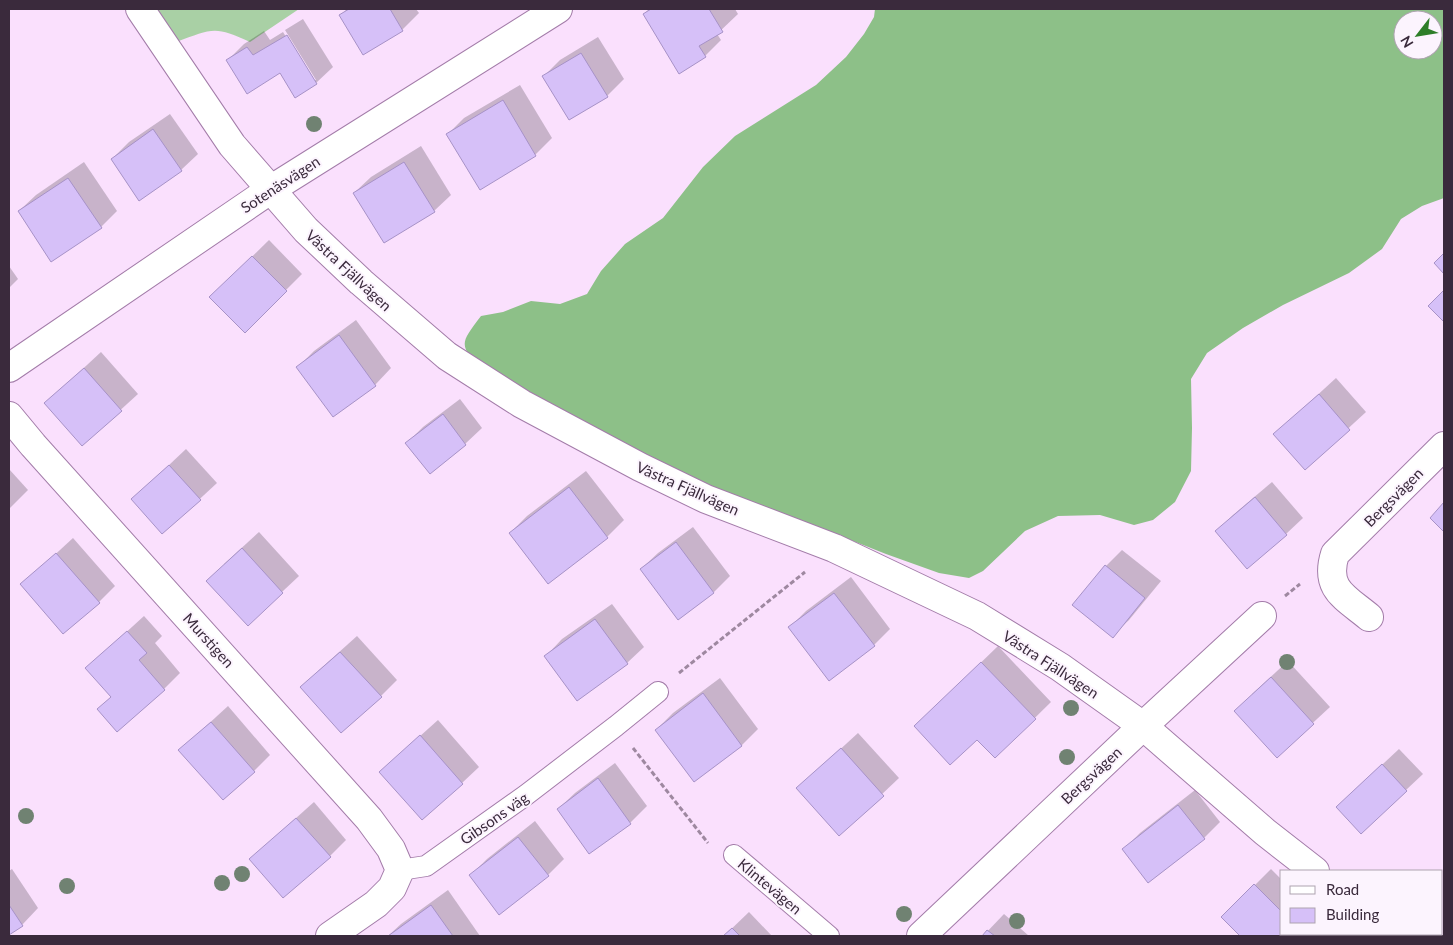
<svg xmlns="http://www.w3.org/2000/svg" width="1453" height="945" font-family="Lato,sans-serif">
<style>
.green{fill:#a9d0a5}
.forest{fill:#8dc088;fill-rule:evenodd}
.shadow{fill:#0003}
.building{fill:#d6c0f8;stroke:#a792c7}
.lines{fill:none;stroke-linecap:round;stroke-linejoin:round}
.lane-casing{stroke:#a37ca9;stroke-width:22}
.street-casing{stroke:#a37ca9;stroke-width:30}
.path{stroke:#9e88a0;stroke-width:3;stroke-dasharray:5 2.5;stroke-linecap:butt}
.lane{stroke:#fff;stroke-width:20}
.street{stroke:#fff;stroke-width:28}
.tree{fill:#708272}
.labels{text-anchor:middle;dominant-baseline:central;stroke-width:4;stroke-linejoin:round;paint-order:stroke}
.street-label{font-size:15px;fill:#3a2a3c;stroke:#fcf4fe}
</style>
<rect width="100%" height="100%" fill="#fae0fd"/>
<!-- green -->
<path class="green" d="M155,9H299L250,42C214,25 212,29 176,42Z"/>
<!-- forest -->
<path class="forest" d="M875,9H1444V198L1422,206L1401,219L1382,249L1349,273L1283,305L1243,328L1207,353L1191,379L1192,428L1191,471L1175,502L1153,520L1134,525L1100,515L1058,516L1025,531L983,571L969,578L939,573L886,554L805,522L691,482L483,373C460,344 458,346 481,316L503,312L531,301L560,304L587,294L601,271L625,244L663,218L703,167L735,136L816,85L846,57L864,34L874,17ZM1403,20H1433V50H1403Z"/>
<!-- shadow -->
<g class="shadow">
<path d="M347,9H416L419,13L402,30L364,53L341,15Z"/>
<path d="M649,9H735L738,14L717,34L721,40L705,56L644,14Z"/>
<path d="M303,19L333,67L316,83L281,72L228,60L244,44L264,31L270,40L283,32L313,80H316L285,30Z"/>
<path d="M598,37L624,79L607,96L570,119L544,76L560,60Z"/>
<path d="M520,85L552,138L535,155L480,188L448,134L464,118Z"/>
<path d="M170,114L198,154L181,170L112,159L129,142Z"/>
<path d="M421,146L451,195L434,211L354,193L371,177Z"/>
<path d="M84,162L117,211L101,227L19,211L36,195Z"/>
<path d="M269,240L302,274L245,331L211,297Z"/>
<path d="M9,266L18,279L9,288Z"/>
<path d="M356,320L391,368L375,385L298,367L314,351Z"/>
<path d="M101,352L138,394L82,445L46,403Z"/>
<path d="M1336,378L1366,412L1305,468L1275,434Z"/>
<path d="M460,399L482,428L465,444L407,443L423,427Z"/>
<path d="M186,449L217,483L163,533L133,499Z"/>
<path d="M9,469L28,490L9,509Z"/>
<path d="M586,471L624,520L607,537L548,582L510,533L527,516Z"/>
<path d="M1272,482L1303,518L1286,534L1217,531L1233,515Z"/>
<path d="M693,527L730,576L714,592L641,569L658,553Z"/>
<path d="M259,532L299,576L248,624L224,564Z"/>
<path d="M73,538L115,586L99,602L22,585Z"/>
<path d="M1122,550L1161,581L1129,620L1112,636L1106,566Z"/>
<path d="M851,577L890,629L874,645L790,627L806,611Z"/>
<path d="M612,604L644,647L627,663L546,656L562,639Z"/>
<path d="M144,616L162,636L155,643L180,673L164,689L99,709L112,696L87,668Z"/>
<path d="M357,636L397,680L381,696L318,671Z"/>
<path d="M998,646L1051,702L995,757L977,738L932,710Z"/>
<path d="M1288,661L1330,707L1277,756L1252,694Z"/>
<path d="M720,678L758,729L742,745L694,781L656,730L673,713Z"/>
<path d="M228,706L270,755L254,771L180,750Z"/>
<path d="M438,720L479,767L462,783L380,772Z"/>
<path d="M858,733L899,778L840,834L798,788Z"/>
<path d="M1399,749L1423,774L1406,790L1354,791Z"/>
<path d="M615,763L647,806L630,823L590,852L558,809L575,793Z"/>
<path d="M1195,790L1220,822L1204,838L1124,849L1140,833Z"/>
<path d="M314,802L346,840L330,856L250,859Z"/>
<path d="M535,821L564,859L548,875H471L487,859Z"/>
<path d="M12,869L38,908L22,925L9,933V871Z"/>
<path d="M1271,869L1282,880V934H1321L1323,936H1242L1223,917Z"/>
<path d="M448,890L480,936H388L401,924Z"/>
<path d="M749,912L772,936H724Z"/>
<path d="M1004,914L1029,936H983Z"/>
</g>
<!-- building -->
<g class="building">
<path d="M349,9H390L403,31L363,55L339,15Z"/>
<path d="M651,9H709L723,32L699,46L706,57L679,74L643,14Z"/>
<path d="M287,35L317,84L295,98L280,73L247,94L226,60L247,47L253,55Z"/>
<path d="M581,53L608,97L569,120L542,76Z"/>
<path d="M503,100L536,156L480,190L446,134Z"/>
<path d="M153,129L182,171L139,201L111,159Z"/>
<path d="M404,162L435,212L384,243L353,193Z"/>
<path d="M68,178L102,228L51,262L18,211Z"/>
<path d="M1444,253V274L1434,263Z"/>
<path d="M252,256L287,291L245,333L209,297Z"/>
<path d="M1444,290V322L1428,306Z"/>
<path d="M339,335L376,386L333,417L296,367Z"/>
<path d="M84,368L122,411L82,446L44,403Z"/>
<path d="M1319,394L1350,430L1305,470L1273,434Z"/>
<path d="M443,414L466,445L430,474L405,443Z"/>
<path d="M169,465L201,500L162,534L131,499Z"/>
<path d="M569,487L608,538L548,584L509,533Z"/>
<path d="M1255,497L1287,535L1247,569L1215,531Z"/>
<path d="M1444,502V532L1430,518Z"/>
<path d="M676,542L714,593L678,620L640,569Z"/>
<path d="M242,548L283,593L248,626L206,581Z"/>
<path d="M56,553L100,603L63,634L20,584Z"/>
<path d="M1105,565L1145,598L1113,638L1072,605Z"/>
<path d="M834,593L875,646L829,681L788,627Z"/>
<path d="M595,619L628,664L577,701L544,656Z"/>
<path d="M127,631L147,653L139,660L165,690L117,732L97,709L111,697L85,668Z"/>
<path d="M340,652L382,697L341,733L300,687Z"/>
<path d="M981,662L1036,719L995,758L977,740L950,765L914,726Z"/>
<path d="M1271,677L1314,724L1277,758L1234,711Z"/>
<path d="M703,693L742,746L694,782L655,730Z"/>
<path d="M211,722L255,772L223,800L178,750Z"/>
<path d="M420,735L463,784L422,820L379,772Z"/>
<path d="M841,748L884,796L839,836L796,788Z"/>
<path d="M1382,764L1407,791L1361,834L1336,807Z"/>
<path d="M598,778L631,824L589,854L557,809Z"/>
<path d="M1178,805L1205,839L1148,883L1122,849Z"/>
<path d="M296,818L331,857L283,898L249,859Z"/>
<path d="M518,837L549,876L499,915L469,875Z"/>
<path d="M1254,884L1282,912V934H1288L1291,936H1240L1221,917Z"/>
<path d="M9,905L23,926L9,935Z"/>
<path d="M431,905L453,936H388Z"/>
<path d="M732,928L740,936H723Z"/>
<path d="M987,930L995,936H982Z"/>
</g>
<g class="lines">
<defs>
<g id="lane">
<path d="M734,855L829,936"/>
<path d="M400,870L426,866L526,795L616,726L658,692"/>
</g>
<g id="street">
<path d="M140,9L232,145L306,230L361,282L447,356L522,404L640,467L706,499L834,548L977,616L1060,667L1143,726L1265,832L1315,871"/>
<path d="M9,368L270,190L558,9"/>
<path d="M9,416L33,445L369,819L391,849L400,870L392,888L376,904L330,936"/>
<path d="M1369,617C1345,597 1324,589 1335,554L1444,446"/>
<path d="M1388,934L1390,936"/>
<path d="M921,936L1143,726L1262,616"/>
</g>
</defs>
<!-- lane casing -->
<use href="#lane" class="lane-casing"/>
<!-- street casing -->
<use href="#street" class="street-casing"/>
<!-- path -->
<g class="path">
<path d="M1285,596L1300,584"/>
<path d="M679,673L805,572"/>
<path d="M633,748L708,843"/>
</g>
<!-- lane -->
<use href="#lane" class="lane"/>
<!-- street -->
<use href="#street" class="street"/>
</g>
<!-- trees -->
<g class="tree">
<circle cx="314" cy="124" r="8"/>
<circle cx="1287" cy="662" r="8"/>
<circle cx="1071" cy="708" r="8"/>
<circle cx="1067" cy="757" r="8"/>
<circle cx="26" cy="816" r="8"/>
<circle cx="242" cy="874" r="8"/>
<circle cx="222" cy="883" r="8"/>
<circle cx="67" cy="886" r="8"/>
<circle cx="904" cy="914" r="8"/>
<circle cx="1017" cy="921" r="8"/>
</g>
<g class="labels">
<!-- street labels -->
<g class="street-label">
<text transform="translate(280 184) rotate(-33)">Sotenäsvägen</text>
<text transform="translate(349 270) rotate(43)">Västra Fjällvägen</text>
<text transform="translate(688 488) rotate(24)">Västra Fjällvägen</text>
<text transform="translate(1393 497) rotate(-45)">Bergsvägen</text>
<text transform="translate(209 640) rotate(48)">Murstigen</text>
<text transform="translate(1051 664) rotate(33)">Västra Fjällvägen</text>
<text transform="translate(1091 775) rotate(-43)">Bergsvägen</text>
<text transform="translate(494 818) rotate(-35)">Gibsons väg</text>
<text transform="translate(770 886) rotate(40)">Klintevägen</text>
</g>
</g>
<!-- border -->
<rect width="1453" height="945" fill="none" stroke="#3a2a3c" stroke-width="20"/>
<!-- legend -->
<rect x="1280" y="870" width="162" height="65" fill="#fcf4fe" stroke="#aea3b0"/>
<rect x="1290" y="886" width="25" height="8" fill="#ffffff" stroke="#aea3b0"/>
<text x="1326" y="895" font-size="15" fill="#3a2a3c">Road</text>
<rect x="1290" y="908" width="25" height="15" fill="#d6c0f8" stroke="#aea3b0"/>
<text x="1326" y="920" font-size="15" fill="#3a2a3c">Building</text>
<!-- north arrow -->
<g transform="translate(1418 35) rotate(239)"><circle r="24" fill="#fcf4fe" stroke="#aea3b0"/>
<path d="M0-4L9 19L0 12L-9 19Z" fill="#2e7e29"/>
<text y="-8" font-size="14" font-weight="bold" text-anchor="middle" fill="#3a2a3c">N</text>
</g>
</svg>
